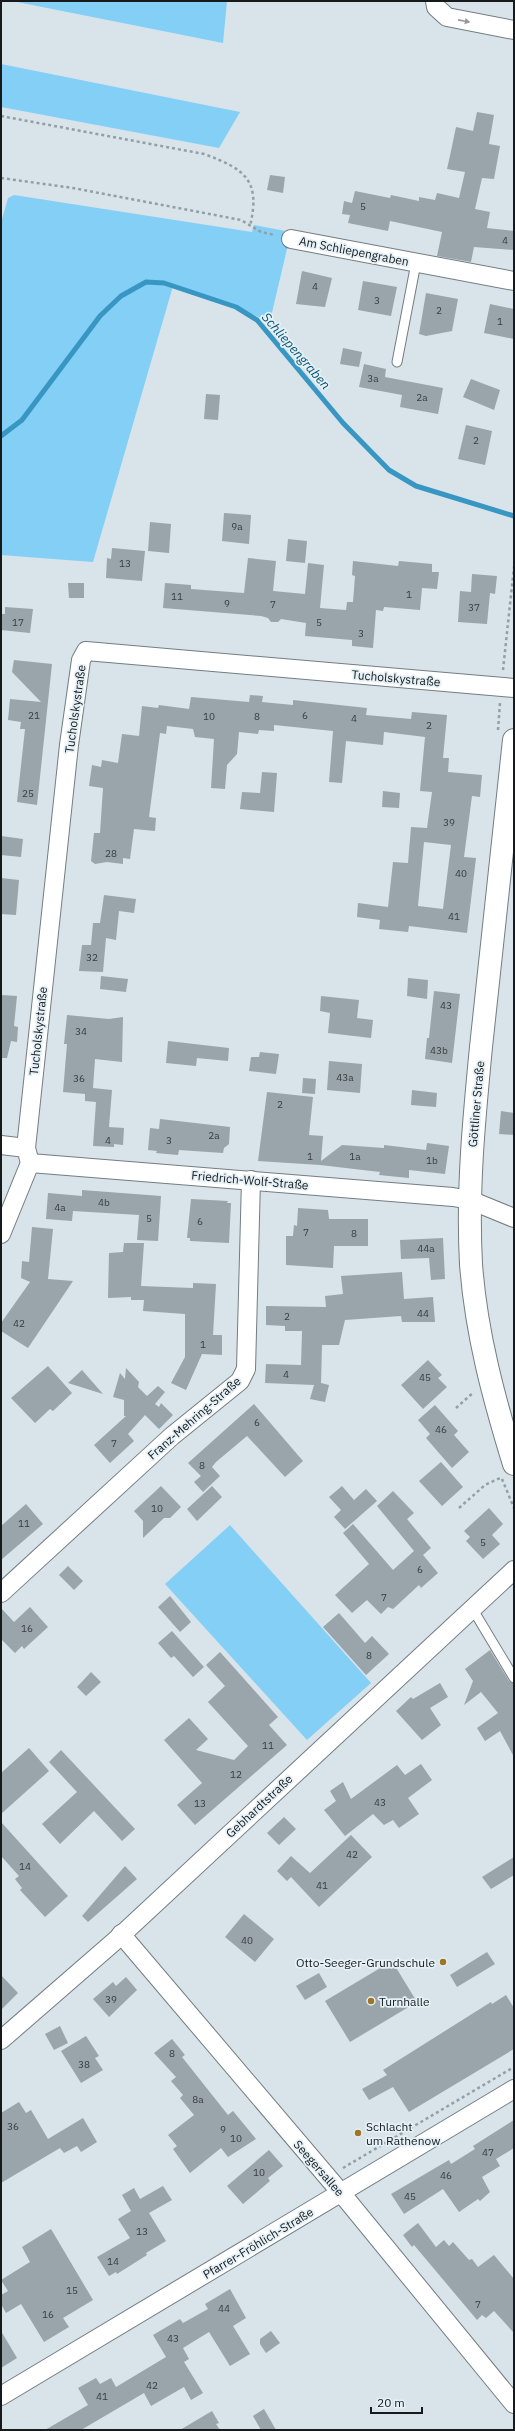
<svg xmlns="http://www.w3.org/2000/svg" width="515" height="2431" font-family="'IBM Plex Sans',sans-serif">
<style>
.green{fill:#84cff6}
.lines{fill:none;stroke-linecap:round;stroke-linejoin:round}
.stream{stroke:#3796c2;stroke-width:5}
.building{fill:#9aa4ab;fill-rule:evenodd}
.lane-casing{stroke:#737d83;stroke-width:11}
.street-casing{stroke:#737d83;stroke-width:20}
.secondary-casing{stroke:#737d83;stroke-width:24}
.path{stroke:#959ea3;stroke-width:2.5;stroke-dasharray:3 3;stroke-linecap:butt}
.lane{stroke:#fff;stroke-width:9}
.street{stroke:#fff;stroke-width:18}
.secondary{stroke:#fff;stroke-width:22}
.oneway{fill:#969899}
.poi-dot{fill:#9e7724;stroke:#e5f1f7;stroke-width:1.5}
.labels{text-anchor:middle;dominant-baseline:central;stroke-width:3.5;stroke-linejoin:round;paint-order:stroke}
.number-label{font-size:10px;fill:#373c40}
.street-label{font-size:12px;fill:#161a1c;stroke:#e5f1f7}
.poi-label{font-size:12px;fill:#161a1c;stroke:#e5f1f7;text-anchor:start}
.water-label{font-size:13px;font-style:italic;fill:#0a5674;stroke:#e5f1f7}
</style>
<rect width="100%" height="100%" fill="#d8e3ea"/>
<!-- green -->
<g class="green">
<path d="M12,1H227L223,43Z"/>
<path d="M1,64L240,112L219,148L1,107Z"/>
<path d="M14,195L252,232L254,225L291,232L270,321L173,286L93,562L1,555V223L8,198Z"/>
<path d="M230,1525L371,1683L307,1740L165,1584Z"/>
</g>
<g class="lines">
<!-- stream -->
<path class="stream" d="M1,436L22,420L100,316L121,296L146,282L164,283L236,307L257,320L343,423L389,470L416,486L514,516"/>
</g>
<!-- building -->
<g class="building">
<path d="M477,112L494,115L489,144L500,146L494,179L482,178L475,209L490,212L487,228L514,231V250L474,247L471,262L437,256L442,232L390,221L388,231L348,223L350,215L342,214L344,201L352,203L355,191L390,198L391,195L419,201V197L435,200L437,193L459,198L465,172L447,169L451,151L456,127L473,131Z"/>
<path d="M270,175L285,177L283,193L267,190Z"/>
<path d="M302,271L332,278L325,307L296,304Z"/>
<path d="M363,281L397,287L391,316L358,310Z"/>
<path d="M426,293L458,299L452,331L426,336L419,334Z"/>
<path d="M490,304L514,309V339L484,333Z"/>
<path d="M343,348L362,352L359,367L340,364Z"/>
<path d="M364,364L386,369L385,377L443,388L438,414L400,407L402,395L359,387Z"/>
<path d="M471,379L500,390L494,410L463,397Z"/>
<path d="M206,394L220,395L218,420L204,419Z"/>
<path d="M466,425L492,431L485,465L458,459Z"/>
<path d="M224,513L251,515L249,544L222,541Z"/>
<path d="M150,522L171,524L169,553L148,551Z"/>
<path d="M288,539L307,541L305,563L286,561Z"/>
<path d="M112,548L145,551L142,581L106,578L107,558L111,559Z"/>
<path d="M248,558L276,561L273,591L305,594L308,563L324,565L320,608L346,610L347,602H353L355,576L352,575L353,561L398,566L399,561L432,564V572H439L437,589L422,588L420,610L384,607L383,611L376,610L373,648L352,646V640L305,636L306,623L281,619L278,622H271L268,618L261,616L163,608L165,583L191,585V589L244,593Z"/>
<path d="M472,574L497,576L495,594L490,593L487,624L458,622L460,591L471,592Z"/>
<path d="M68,583H84V598H69Z"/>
<path d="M5,607L33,609L30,633L1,630V614H5Z"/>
<path d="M14,660L52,664L37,805L17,802L25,729H20L21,722L8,720L10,699L41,702L12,672Z"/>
<path d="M250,695L263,696L262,702L293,705V700L367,708L366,715L411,719L412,712L447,715L443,758H449L448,772L482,775L480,797L472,796L464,857L476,858L467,933L409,926L408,932L379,929L380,920L357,917L358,903L388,907L393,862L408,863L411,827L427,828L432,792L420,791L425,737L384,732L383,745L346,741L342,783L329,782L333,731L274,725V731L259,730L258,734L239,732L237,754L227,765L225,789L211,788L214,739L195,737L193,729L167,726L166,734L160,733L149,817L156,818L155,831L134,829L130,859L123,858V864L107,862L95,864L91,861L94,833H100L103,788L89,786L92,765L101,767L102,760L118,763L122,734L139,736L142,706L158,708L159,705L189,709L191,697L249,702ZM424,842L451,845L443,909L418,906Z"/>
<path d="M262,772L277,773L274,812L240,809L242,792L260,793Z"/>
<path d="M383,791L400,793L399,808L382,807Z"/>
<path d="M1,836L23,839L21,857L1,855Z"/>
<path d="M1,878L19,880L16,915L1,914Z"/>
<path d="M104,895L136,899L134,913L119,911L116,940L106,938L103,972L79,971L82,945H91L93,923H100Z"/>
<path d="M101,976L128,979L126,992L100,989Z"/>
<path d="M408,978L428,980L427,999L407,996Z"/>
<path d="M434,991L460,994L452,1063L425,1059L427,1038H429Z"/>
<path d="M1,995L17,996L14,1026L18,1027L17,1042L11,1041L7,1058H1Z"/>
<path d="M321,996L359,1000L357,1018L373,1020L371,1038L328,1033L330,1013L320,1011Z"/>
<path d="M67,1015L109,1019L123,1017L122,1062L95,1059L93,1088L112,1090L109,1127L124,1128L123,1145L114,1144V1147L93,1146L96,1102L85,1101V1094L63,1092L67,1044H64Z"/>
<path d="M168,1041L229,1048L228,1061L197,1058L196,1066L166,1063Z"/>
<path d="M260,1052L279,1054L276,1074L249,1071L251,1057H259Z"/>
<path d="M329,1061L362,1064L360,1093L327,1090Z"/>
<path d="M303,1078L316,1079L315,1094L302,1093Z"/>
<path d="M412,1090L437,1093L436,1107L411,1105Z"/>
<path d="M267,1092L313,1097L309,1135L323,1136L321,1161L342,1145L384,1148V1145L426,1150L427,1143L449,1146L445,1174L409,1170V1178L379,1175L380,1172L320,1165L258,1161Z"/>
<path d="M501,1111L514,1113V1135L499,1134Z"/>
<path d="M160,1119L230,1127L229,1144L224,1148L223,1153L179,1150L178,1155L156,1153L157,1151L148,1150L150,1128L159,1129Z"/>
<path d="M82,1190L161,1196L158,1241L137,1240L139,1215L73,1211L72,1221L46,1219L48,1193L82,1196Z"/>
<path d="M191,1199L228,1201L227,1203H231L229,1243L190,1241V1238H187Z"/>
<path d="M298,1208L328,1210L329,1219H368V1246H334L333,1268L286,1265V1236H293L294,1225L297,1226Z"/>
<path d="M32,1227L53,1229L48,1279L73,1281L28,1348L1,1331V1323L30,1282L21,1278L22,1261L29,1262Z"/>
<path d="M443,1238L445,1279L431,1280L429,1258L401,1259L400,1240Z"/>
<path d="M124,1243H144L141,1286L193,1288V1283L216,1284L213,1335H222V1355L202,1354L186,1390L171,1383L185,1357V1314L143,1311L144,1300H131V1297L108,1298L109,1253L123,1252Z"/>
<path d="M402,1272L404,1299L433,1297L435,1322H402L401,1316L345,1320L339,1345H322L321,1383L329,1385L325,1402L310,1399L314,1385L265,1383L266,1364L301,1365L302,1331H285V1326L266,1325V1306L326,1307L325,1296L343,1294L341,1276Z"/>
<path d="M428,1360L442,1375L438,1378L447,1387L423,1409L401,1385Z"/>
<path d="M48,1366L72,1393L53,1411L50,1409L35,1423L11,1398Z"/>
<path d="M126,1368L139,1382L138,1387L147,1396L158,1386L165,1392L155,1404L159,1407L161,1403L173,1415L159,1429L145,1415L128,1434L134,1441L110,1463L94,1445L126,1416H124V1400L113,1397L120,1373L125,1379Z"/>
<path d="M82,1370L103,1394L68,1383Z"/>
<path d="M254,1404L303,1461L285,1477L247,1436L216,1462L212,1467L220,1476L203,1492L194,1482L201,1476L188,1463Z"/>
<path d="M435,1405L458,1431L454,1435L469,1452L452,1468L426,1438L430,1434L418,1420Z"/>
<path d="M441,1462L463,1487L442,1506L419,1481Z"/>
<path d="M161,1486L181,1507L170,1518H164L143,1538V1521L134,1511Z"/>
<path d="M212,1486L222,1497L197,1521L187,1509Z"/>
<path d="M342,1486L354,1500L366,1489L377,1501L345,1529L334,1517L341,1510L329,1497Z"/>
<path d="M393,1491L414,1513L407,1519L431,1548L423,1555L438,1573L421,1588L419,1585L393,1609L388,1607L381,1614L367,1600L352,1613L335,1595L369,1564L343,1533L353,1524L393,1570L414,1551L377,1506Z"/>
<path d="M26,1504L43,1524L1,1560V1526Z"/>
<path d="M489,1508L503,1524L492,1535L500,1544L483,1559L466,1541L470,1537L464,1531Z"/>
<path d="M68,1566L83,1581L74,1590L59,1575Z"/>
<path d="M170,1596L191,1622L180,1632L158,1607Z"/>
<path d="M30,1607L48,1627L24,1649L22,1646L15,1653L1,1639V1608L14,1622Z"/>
<path d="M339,1613L365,1643L372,1636L389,1654L366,1675L323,1627Z"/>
<path d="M172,1631L204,1667L193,1677L174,1656L171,1658L158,1643Z"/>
<path d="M490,1650L509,1681L514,1684V1757L500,1731L485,1741L477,1728L498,1713L481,1692L464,1705L473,1681L465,1669Z"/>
<path d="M220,1652L278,1717L269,1725L287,1745L195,1825L177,1805L202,1783L164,1740L189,1718L208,1739L196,1750L234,1760L248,1746L208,1702L225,1686L206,1665Z"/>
<path d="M91,1672L101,1682L86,1696L77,1687Z"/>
<path d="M440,1683L448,1697L430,1708L441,1725L422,1740L396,1711L411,1697L413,1699Z"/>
<path d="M29,1748L49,1771L1,1814V1773Z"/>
<path d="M61,1750L135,1829L122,1841L94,1811L60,1844L42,1824L77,1792L49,1762Z"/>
<path d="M421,1764L432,1780L408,1798L419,1814L399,1828L393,1820L384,1825L373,1814L345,1836L324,1810L336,1801L330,1791L343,1782L351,1799L397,1765L405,1775Z"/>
<path d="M284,1817L296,1829L279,1845L267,1833Z"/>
<path d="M1,1822L68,1896L45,1917L20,1890L22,1888L15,1879L19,1876L1,1856Z"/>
<path d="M351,1835L372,1857L319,1907L291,1877L287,1881L277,1871L291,1856L310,1873Z"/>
<path d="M514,1857V1875L491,1889L482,1877Z"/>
<path d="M125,1866L137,1879L88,1922L82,1916Z"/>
<path d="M244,1914L274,1939L255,1962L225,1937Z"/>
<path d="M487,1952L495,1964L457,1987L450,1975Z"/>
<path d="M392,1961L417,2002L350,2042L325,2001Z"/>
<path d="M319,1973L327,1987L305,2000L296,1986Z"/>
<path d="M1,1975L18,1993L1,2010Z"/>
<path d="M126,1977L137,1990L109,2017L93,1999L113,1982L116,1986Z"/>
<path d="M506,1995L514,2008V2049L409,2112L393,2087L369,2100L362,2089L387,2075L383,2070L491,2002L492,2004Z"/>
<path d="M60,2026L68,2043L54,2050L45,2034Z"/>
<path d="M86,2036L99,2056L95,2058L103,2070L81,2083L61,2051Z"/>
<path d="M172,2039L185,2055L182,2057L228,2115L233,2111L256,2139L228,2157L221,2148L190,2173L173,2149L177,2146L168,2135L194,2115L180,2098L183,2095L171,2081L176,2077L154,2053Z"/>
<path d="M19,2102L26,2113L31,2110L48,2139L83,2118L97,2142L81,2152L77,2146L64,2153L60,2148L1,2183V2113Z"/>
<path d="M514,2120V2148L496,2159L500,2166L482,2177L490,2192L480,2201L478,2199L459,2212L443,2189L404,2214L391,2194L449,2160L451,2164L475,2149L473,2146Z"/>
<path d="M269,2150L283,2166L268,2178L270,2181L243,2204L227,2186Z"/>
<path d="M163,2186L172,2200L149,2213L166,2241L146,2253L147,2255L117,2274L116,2272L109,2276L97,2257L130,2238L118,2219L131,2211L122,2195L134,2188L140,2199Z"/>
<path d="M418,2223L436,2247L444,2240L449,2246L453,2242L469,2260L472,2259L478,2267L494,2255L514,2279V2333L494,2311L486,2318L482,2315L477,2320L414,2245L412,2247L403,2235Z"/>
<path d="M51,2229L93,2300L63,2318L69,2327L44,2342L21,2304L6,2313L1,2304V2295L8,2291L1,2280L30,2262L22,2247Z"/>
<path d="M230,2289L246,2318L233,2326L250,2354L230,2366L209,2332L183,2348L189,2359L184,2362L203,2393L191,2400L184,2387L151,2406L144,2393L81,2430H45L88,2405L78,2388L96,2378L100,2384L111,2378L116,2387L166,2357L153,2335L180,2319L183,2323L208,2309L205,2304Z"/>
<path d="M1,2331L17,2358L1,2368Z"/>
<path d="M271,2331L280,2343L266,2353L260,2344V2339Z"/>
<path d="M264,2409L276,2430H261L253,2416Z"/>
<path d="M212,2411L219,2423L216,2424L220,2430H180Z"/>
</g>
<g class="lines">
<defs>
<g id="lane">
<path d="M397,362L416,263"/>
<path d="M472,1608L514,1678"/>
</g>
<g id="street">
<path d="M435,1L436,7L447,17L514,30"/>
<path d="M291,239L514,281"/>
<path d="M1,1145L26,1148L30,1163L1,1234"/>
<path d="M26,1148L69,745L81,660L86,651L514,688"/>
<path d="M30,1163L453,1197L470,1200L514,1218"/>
<path d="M1,1593L172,1436L240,1381L246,1369L251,1180"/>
<path d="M121,1934L342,2194L514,2404"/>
<path d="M1,2040L116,1940L514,1570"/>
<path d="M1,2396L514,2089"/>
</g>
<path id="secondary" d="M514,740C503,842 492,945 481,1047C474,1119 467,1191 471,1264C476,1333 494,1399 514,1464"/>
</defs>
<!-- lane casing -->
<use href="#lane" class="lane-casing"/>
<!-- street casing -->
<use href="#street" class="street-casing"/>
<!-- secondary casing -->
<use href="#secondary" class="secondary-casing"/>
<!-- path -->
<g class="path">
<path d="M1,116L204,154C245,169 261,180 250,226"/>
<path d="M1,178L73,188L241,220L261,232L275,235"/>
<path d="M503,670L514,567"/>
<path d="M498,730L500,703"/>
<path d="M456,1408L474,1392"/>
<path d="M502,1479L514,1508"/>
<path d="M459,1508L485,1485L500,1478"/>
<path d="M343,2168L514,2067"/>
</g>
<!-- lane -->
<use href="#lane" class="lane"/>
<!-- street -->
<use href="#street" class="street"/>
<!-- secondary -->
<use href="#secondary" class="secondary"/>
</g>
<!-- one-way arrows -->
<defs><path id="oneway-solid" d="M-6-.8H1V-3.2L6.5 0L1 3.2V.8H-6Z"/></defs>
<use class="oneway" href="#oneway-solid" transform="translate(464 21) rotate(11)"/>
<!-- markers -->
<g class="poi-dot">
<circle cx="443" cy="1962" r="4"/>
<circle cx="371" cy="2001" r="4"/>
<circle cx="358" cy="2133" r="4"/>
</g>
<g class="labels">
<!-- number labels -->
<g class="number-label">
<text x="363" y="206">5</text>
<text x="505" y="240">4</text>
<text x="315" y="286">4</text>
<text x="377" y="300">3</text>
<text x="439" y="310">2</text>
<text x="500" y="321">1</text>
<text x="373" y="378">3a</text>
<text x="422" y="397">2a</text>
<text x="476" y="440">2</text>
<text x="237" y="526">9a</text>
<text x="125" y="563">13</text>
<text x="409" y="594">1</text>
<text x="177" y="596">11</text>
<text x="227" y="603">9</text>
<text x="273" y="604">7</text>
<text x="474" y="607">37</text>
<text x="18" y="622">17</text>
<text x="319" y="622">5</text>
<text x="361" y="633">3</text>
<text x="34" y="715">21</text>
<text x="305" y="715">6</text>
<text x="209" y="716">10</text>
<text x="257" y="716">8</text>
<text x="354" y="718">4</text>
<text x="429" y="725">2</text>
<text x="28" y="793">25</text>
<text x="449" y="822">39</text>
<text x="111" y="853">28</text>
<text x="461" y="873">40</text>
<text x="454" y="916">41</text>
<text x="92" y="957">32</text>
<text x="446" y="1005">43</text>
<text x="81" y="1031">34</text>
<text x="439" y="1050">43b</text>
<text x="345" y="1077">43a</text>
<text x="79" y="1078">36</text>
<text x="280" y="1104">2</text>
<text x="214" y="1135">2a</text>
<text x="108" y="1140">4</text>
<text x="169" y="1140">3</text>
<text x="310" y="1156">1</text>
<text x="355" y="1156">1a</text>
<text x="432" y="1160">1b</text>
<text x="104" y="1202">4b</text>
<text x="60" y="1207">4a</text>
<text x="149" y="1218">5</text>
<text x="200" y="1221">6</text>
<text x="306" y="1232">7</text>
<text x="354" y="1233">8</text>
<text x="426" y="1248">44a</text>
<text x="423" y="1313">44</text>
<text x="287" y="1316">2</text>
<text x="19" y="1323">42</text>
<text x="203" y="1344">1</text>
<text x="286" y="1374">4</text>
<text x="425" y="1377">45</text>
<text x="257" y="1422">6</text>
<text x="441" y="1429">46</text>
<text x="114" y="1443">7</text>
<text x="202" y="1465">8</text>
<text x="157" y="1508">10</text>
<text x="24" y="1523">11</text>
<text x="483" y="1542">5</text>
<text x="420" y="1569">6</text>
<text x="384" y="1597">7</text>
<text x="27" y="1628">16</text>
<text x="369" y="1655">8</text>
<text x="268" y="1745">11</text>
<text x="236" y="1774">12</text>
<text x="380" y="1802">43</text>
<text x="200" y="1803">13</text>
<text x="352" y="1854">42</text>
<text x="25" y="1866">14</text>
<text x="322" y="1885">41</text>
<text x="247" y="1940">40</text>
<text x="111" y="1999">39</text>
<text x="172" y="2053">8</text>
<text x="84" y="2064">38</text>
<text x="198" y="2099">8a</text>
<text x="13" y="2126">36</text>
<text x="223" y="2129">9</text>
<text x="236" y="2138">10</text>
<text x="488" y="2152">47</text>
<text x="259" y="2172">10</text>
<text x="446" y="2175">46</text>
<text x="410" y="2196">45</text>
<text x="142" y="2231">13</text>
<text x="113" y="2261">14</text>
<text x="72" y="2290">15</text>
<text x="478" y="2304">7</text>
<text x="224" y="2308">44</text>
<text x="48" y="2314">16</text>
<text x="173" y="2338">43</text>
<text x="152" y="2385">42</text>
<text x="102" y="2396">41</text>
</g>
<!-- street labels -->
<g class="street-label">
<text transform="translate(354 251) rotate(11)">Am Schliepengraben</text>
<text transform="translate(396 678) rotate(5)">Tucholskystraße</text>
<text transform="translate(75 709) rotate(-82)">Tucholskystraße</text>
<text transform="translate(38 1031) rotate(-84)">Tucholskystraße</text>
<text transform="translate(476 1104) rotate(-85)">Göttliner Straße</text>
<text transform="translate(250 1180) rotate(5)">Friedrich-Wolf-Straße</text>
<text transform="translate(194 1418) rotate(-41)">Franz-Mehring-Straße</text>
<text transform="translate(259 1806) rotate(-43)">Gebhardtstraße</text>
<text transform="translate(319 2168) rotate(49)">Seegersallee</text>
<text transform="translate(258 2243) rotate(-31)">Pfarrer-Fröhlich-Straße</text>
</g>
<!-- poi labels -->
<g class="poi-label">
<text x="435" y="1962" text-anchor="end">Otto-Seeger-Grundschule</text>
<text x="379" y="2001">Turnhalle</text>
<text x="366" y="2126">Schlacht<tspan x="366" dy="14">um Rathenow</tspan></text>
</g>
<!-- water labels -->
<g class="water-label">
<text transform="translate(296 351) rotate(49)">Schliepengraben</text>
</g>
</g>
<!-- border -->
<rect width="515" height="2431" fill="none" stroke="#161a1c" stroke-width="4"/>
<!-- scale -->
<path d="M371 2407v6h51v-6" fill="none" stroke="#161a1c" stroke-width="2"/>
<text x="377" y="2407" font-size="12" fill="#161a1c" stroke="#e5f1f7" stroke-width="3" paint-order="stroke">20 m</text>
</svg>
